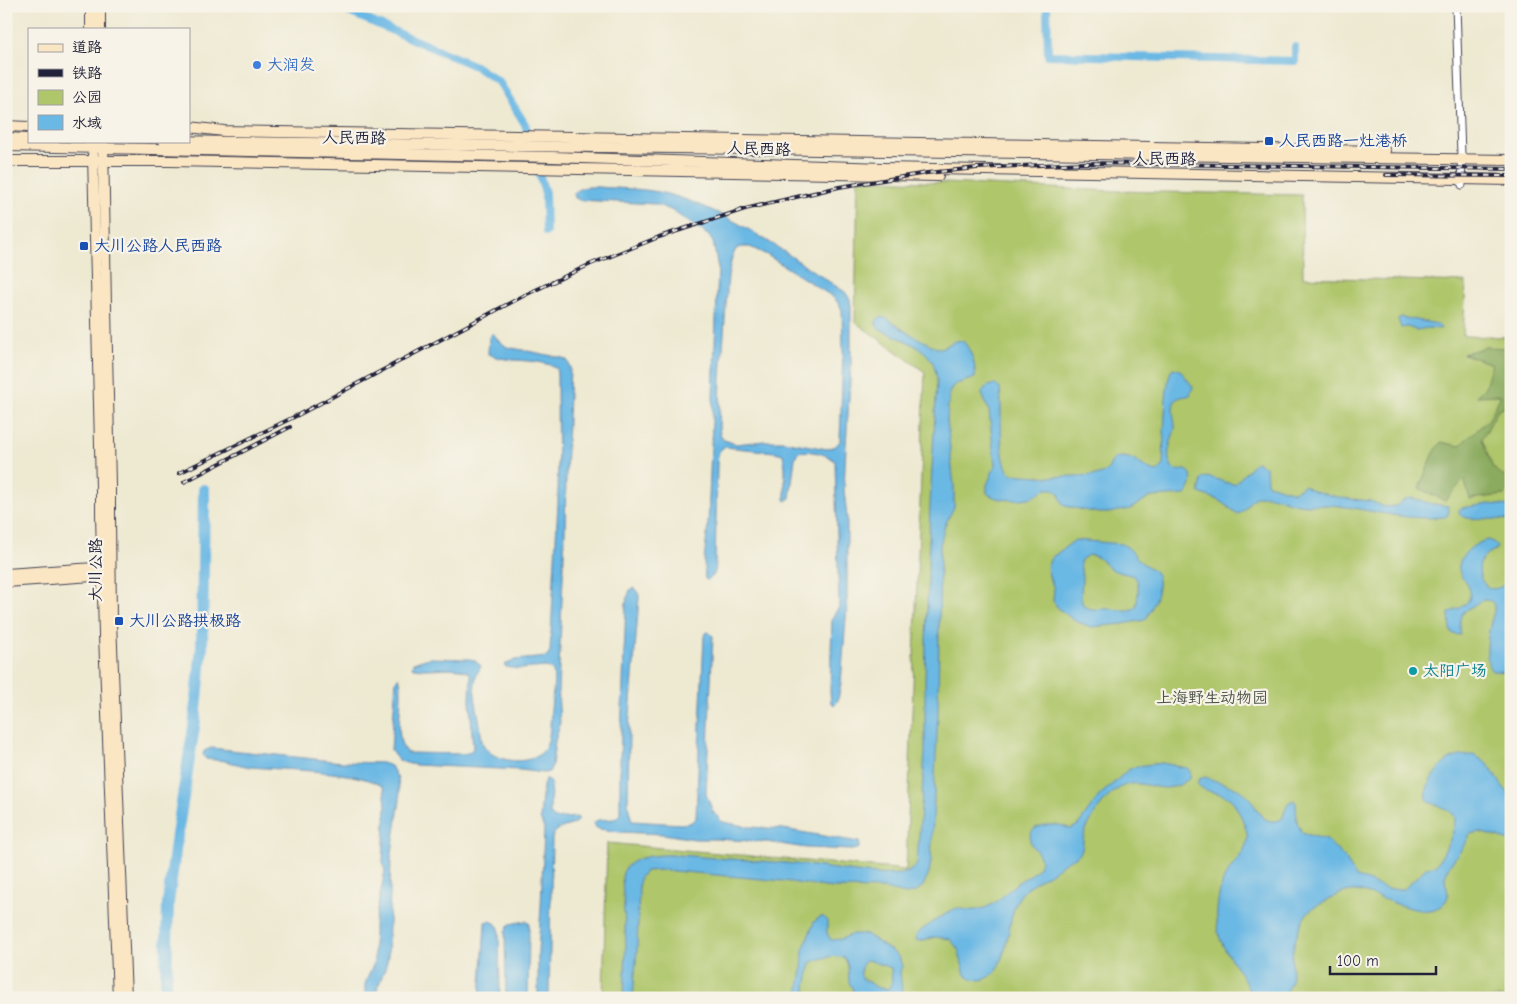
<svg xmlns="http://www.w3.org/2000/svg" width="1517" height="1004" font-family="'Comic Neue','LXGW WenKai TC',sans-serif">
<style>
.green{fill:#afc66b;stroke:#687453}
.forest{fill:#8bab5f;stroke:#56664d}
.water{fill:#6ab8e4;stroke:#466d90;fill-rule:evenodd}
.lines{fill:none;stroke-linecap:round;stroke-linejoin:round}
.canal{stroke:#6ab8e4;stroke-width:8}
.river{stroke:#6ab8e4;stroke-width:12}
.street-casing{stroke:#414052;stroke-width:9}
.secondary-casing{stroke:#414052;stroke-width:12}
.street{stroke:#fff;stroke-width:7}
.secondary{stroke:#fbe6c4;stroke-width:10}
.rail-casing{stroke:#22223b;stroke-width:4}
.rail{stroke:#f7f3e8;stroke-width:2;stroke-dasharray:5.5;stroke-linecap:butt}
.secondary-bridge-casing{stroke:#414052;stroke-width:12;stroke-linecap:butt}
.secondary-bridge{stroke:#fbe6c4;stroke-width:10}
.shop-dot{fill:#3f7fe0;stroke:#f7f3e8;stroke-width:2}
.transit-dot{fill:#1a4fb4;stroke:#f7f3e8;stroke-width:2}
.culture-dot{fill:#0f9aa8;stroke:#f7f3e8;stroke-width:2}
.labels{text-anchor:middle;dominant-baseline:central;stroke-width:4.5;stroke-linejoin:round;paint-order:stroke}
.shop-label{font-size:16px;fill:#366cbe;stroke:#f7f3e8;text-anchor:start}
.street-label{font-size:16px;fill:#22223b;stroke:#f7f3e8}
.transit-label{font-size:16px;fill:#164399;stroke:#f7f3e8;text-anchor:start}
.culture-label{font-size:16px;fill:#0d838f;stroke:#f7f3e8;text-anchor:start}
.park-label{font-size:16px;fill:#4c5349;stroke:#f7f3e8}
</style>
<rect width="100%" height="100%" fill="#f7f3e8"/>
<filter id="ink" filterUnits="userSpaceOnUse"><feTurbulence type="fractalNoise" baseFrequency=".02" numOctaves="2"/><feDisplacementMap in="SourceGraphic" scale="10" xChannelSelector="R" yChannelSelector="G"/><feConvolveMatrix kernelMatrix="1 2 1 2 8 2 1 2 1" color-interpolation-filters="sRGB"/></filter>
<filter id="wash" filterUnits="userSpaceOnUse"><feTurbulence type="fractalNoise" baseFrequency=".0096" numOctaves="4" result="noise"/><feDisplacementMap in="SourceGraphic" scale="20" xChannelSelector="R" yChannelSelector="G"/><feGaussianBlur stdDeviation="1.12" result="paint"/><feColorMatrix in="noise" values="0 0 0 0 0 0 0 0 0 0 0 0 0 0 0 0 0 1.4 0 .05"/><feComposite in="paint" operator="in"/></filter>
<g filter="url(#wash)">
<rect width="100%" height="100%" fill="#eee9d1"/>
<!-- green -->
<path class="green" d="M858,179L1115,191L1302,195L1303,277L1466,282L1463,336L1511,337V998H603L607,843L906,870L925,372L855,322Z"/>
<!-- forest -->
<path class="forest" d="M1485,347L1511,348V408H1499L1482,439L1493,468L1511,481V485L1505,495L1470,499L1464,479L1445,501L1419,488L1434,453L1441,442L1459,446L1489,419L1501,395L1476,396L1485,387L1492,364L1463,354Z"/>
<!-- water -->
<g class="water">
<path d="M598,187C621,189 645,188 667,194C733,211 788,256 845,292L850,299L851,306V366L846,445L844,490L847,517V606L841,683L838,700L835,705L831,703L830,691L832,618L839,607L835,461C826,453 809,450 798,452L795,458L790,498L786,501L785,499V467L783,454L775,452L725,447C718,449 718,456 717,463L715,572L713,576L707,580L705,579L704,561L708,525L718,268L713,242L708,235L671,210L655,204L580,200L575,198L574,193C580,186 590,187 598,187ZM740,247H750L767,255L833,297L839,304L842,310L843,350L840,441L836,446L827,449L783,441H764L736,444L724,440L720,435L719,426L721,378L728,276L732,257L736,249Z"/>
<path d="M880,317L888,319L908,333L937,348C947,349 953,338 963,341C971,349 977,367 975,378L956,384L952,387L949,394L947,420L954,487V507L945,525L940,545L938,714L931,861L929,873L923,886L916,892L906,894L883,889L832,888L783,881L662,870L646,871L640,877L639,885L637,951L633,998H624L626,945L622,877C626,845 694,857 715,858C748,860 781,862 814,866C838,869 884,878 905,873C911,871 914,868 917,864L925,752V679L930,504L937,380C936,374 935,367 932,361C922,344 896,338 880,329L876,325V321Z"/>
<path d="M1401,317L1437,324L1440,327L1441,329L1428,328L1416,330L1407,327L1401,328L1398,319Z"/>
<path d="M493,333L498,340L507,347L563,358L568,361L570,367L566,474L565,532L558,690L560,724L555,741L552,766L549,772L544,773L520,770L415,765C404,763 396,761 391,750L396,680L399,677C406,698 391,737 407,753L462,754L468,753L473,749L470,700L471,675C461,662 428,673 412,667L413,663L429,658L469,659L474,660L481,666C480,670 477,672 476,676C472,692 478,710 480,725C481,731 481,739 483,744C492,763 531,767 544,750C551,740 550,721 551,709C552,697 555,683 553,671L547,667L518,669L506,667L504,665L515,660L547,657L550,652L558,502L557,374L556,368C538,357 509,364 488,354L489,337Z"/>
<path d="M1173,368L1180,370L1193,387L1190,395C1186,397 1179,396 1176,400C1170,406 1175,419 1175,427C1173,440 1163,456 1173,468C1177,474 1186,466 1190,473C1194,480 1190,490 1185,495L1151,497L1130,509L1109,513H1098L1065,506C1060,502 1061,493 1055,490C1045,485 1038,496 1029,498C1016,500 997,502 987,493V485L995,466L989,411L982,394C983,387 989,385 996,384L1000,389C1003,408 997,462 1011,474L1051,477L1099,475C1111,472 1108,463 1115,459C1128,451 1144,469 1156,472L1159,471L1163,465C1164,449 1164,375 1173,368Z"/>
<path d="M1257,462L1266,467L1267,482L1268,484L1294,492L1303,485L1314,491L1342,498L1370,501L1385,507L1396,506L1404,500L1411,498L1432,504L1448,506L1449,512L1447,516L1444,517C1407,521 1376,511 1340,506C1326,504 1312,506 1298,504C1285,502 1275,494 1261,496C1246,498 1249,510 1238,514L1218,500L1199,493L1202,478C1213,475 1224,484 1235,484L1254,463Z"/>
<path d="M1489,504L1511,506V520L1467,518L1460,515L1459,510L1461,508Z"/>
<path d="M1075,540L1122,544C1131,548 1135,556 1142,563C1146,566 1152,568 1155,572C1164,583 1152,610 1145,620L1123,624L1091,627L1075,621L1058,608L1053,601L1054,588L1050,580L1047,567L1051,558ZM1088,555C1104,556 1102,566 1113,570C1128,577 1140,570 1138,593C1137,598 1138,603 1135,608C1126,612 1120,609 1110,609C1100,608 1092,612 1083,605L1081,597L1082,577L1080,562L1082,559Z"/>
<path d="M1487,540L1493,542L1497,547L1496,549C1492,552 1486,554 1483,558C1471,574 1490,606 1511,577V672L1492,671C1483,662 1488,634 1491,622C1492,617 1495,612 1494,607C1494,599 1485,599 1479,602C1460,614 1458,613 1461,635L1453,634L1450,630L1449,613C1456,609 1463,608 1468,601C1475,589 1464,583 1460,573C1454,558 1474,543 1487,540Z"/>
<path d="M634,588L638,591L639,597L629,729L628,806L632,821L681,824L690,823L696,818L704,636L706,633L709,632L713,636L706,794L713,812L723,822L750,827L783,829L853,841L859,842L860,845L858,849L851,850L806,848L767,842L717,839H695L663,834L620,832L599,829L594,826L593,823L598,820L615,819L620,814V761L626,602L630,590Z"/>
<path d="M211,748L342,762L382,763L391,766L398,779L400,800L391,859L388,956C386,972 377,983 376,998H365V984L374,963V925L385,871L383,861L386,805L384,788C366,770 279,770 252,767C243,766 234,763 225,761C219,760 213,760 206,759L203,755L204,751Z"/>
<path d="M1473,755C1492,761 1497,783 1511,796V841L1479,832L1470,834C1465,850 1449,860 1445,877C1444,885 1452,894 1445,902C1427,925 1379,893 1356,891C1345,890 1336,896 1327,901C1321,904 1313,907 1308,912C1300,921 1292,947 1292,958C1291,966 1293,974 1291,981C1289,987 1285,993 1282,998H1251C1246,970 1217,952 1217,922C1216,908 1219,889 1225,877C1231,865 1245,854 1247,841C1249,830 1240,814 1235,805C1227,789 1205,796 1197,783L1199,779L1205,777C1217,782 1232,785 1243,792C1257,801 1259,829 1282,819L1288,803L1294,800L1296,803L1297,822L1302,833L1327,840L1346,859L1355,876L1387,889H1404L1426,868L1436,865C1442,857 1461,823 1453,814C1446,807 1436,806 1428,801C1422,786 1437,768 1449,760C1456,756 1465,755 1473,755Z"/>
<path d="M1162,763L1187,768L1190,771V778C1163,801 1144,775 1121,787C1105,796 1091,817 1084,835C1082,841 1084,848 1080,853C1076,858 1072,858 1067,861C1061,864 1057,869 1052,872C1043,878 1031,883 1023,892C1018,897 1015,905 1013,912C1007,932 1004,998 965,975L958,949L950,939L936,937L919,941L916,940V935C919,931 952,909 957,908C960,908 965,910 968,910C975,911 981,909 987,907C999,902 1007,891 1017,883C1023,879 1030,876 1036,870C1053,852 1017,847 1035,828L1045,825H1060L1071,829L1078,825L1099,796L1128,770L1137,766Z"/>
<path d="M545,779H548L551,783L550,813L554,819L577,817L579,819C572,829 556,824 552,838L549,998H538V951L541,907L544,829L540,818L543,786Z"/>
<path d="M820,917H824L827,921V933L831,940L841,939L853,934H862L867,935L893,952L899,957L902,966L900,972L903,998H850L853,990L849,982L848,966L845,958C835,954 820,958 811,963L806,987L807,998H797L802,971L803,950L814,922ZM868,960L891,968L892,983L888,989L878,988L862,978C859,972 861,962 868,960Z"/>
<path d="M490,921L495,923L499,928L500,998H480L485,925V922Z"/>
<path d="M526,921L529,922V925L528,998H506L505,931L510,924Z"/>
</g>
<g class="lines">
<!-- canal -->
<g class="canal">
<path d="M335,6L475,66L499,82L525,124L530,140"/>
<path d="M1047,6L1048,55L1295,61V47"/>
<path d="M536,163L545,193L546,232"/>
</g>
<!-- river -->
<path class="river" d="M168,998L166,986L168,903L177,835L195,720L202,646L204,490"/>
</g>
</g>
<g filter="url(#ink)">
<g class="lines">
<defs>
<path id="street" d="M1456,6L1462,185"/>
<g id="secondary">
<path d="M91,6V29"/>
<path d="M100,6V29"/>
<path d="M6,126L29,127"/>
<path d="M189,127L224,131L1385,151"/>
<path d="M6,138L29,139"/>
<path d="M103,141C105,256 107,370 110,485"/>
<path d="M164,141C613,150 1062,150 1511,160"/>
<path d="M6,146L552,157L884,168L1511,180"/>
<path d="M93,155L101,487"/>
<path d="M6,161H170L938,176"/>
<path d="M110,512L111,621L126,998"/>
<path d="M101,514L104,635L118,998"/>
<path d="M6,574L109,567"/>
<path d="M6,582L107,575"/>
</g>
</defs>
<!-- street casing -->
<use href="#street" class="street-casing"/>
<!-- secondary casing -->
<use href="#secondary" class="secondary-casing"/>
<!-- street -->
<use href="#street" class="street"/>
<!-- secondary -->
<use href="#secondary" class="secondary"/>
<defs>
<g id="rail">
<path d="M1386,175L1511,176"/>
<path d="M179,473L298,415L525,295L591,264L659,237L745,209L839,187L927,173L977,168L1084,163L1511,169"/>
<path d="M184,482L290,427"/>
</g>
</defs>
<!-- rail casing -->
<use href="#rail" class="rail-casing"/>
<!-- rail -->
<use href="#rail" class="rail"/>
<defs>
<g id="secondary-bridge">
<path d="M110,485V512"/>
<path d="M101,487V514"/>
</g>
</defs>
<!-- secondary-bridge casing -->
<use href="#secondary-bridge" class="secondary-bridge-casing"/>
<!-- secondary-bridge -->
<use href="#secondary-bridge" class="secondary-bridge"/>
</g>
</g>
<!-- markers -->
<circle class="shop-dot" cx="257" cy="65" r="5"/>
<g class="transit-dot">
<rect x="1264" y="136" width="10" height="10" rx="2.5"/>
<rect x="79" y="241" width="10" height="10" rx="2.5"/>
<rect x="114" y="616" width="10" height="10" rx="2.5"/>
</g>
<circle class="culture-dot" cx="1413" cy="671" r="5"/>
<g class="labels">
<!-- shop labels -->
<g class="shop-label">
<text x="267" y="65">大润发</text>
</g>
<!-- street labels -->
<g class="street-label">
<text transform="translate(354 138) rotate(1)">人民西路</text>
<text transform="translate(759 149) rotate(2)">人民西路</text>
<text transform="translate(1164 159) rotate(1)">人民西路</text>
<text transform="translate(96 570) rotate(-90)">大川公路</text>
</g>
<!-- transit labels -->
<g class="transit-label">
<text x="1279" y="141">人民西路一灶港桥</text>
<text x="94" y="246">大川公路人民西路</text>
<text x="129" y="621">大川公路拱极路</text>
</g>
<!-- culture labels -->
<g class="culture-label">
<text x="1423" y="671">太阳广场</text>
</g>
<!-- park labels -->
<g class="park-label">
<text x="1212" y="698">上海野生动物园</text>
</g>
</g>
<!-- margin -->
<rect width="1517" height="1004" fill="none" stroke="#f7f3e8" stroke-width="25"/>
<!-- legend -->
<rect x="28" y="28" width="162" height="115" fill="#f7f3e8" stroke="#a29fa3"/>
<rect x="38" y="44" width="25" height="8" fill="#fbe6c4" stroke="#a29fa3"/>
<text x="72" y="52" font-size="15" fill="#22223b">道路</text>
<rect x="38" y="69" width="25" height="8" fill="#22223b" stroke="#a29fa3"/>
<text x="72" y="78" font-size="15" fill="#22223b">铁路</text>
<rect x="38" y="90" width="25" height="15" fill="#afc66b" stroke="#a29fa3"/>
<text x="72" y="102" font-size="15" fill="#22223b">公园</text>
<rect x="38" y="115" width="25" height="15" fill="#6ab8e4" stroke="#a29fa3"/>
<text x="72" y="128" font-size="15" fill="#22223b">水域</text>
<!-- scale -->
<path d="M1330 966v8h106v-8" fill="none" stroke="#22223b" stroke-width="2.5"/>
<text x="1337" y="966" font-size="15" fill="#22223b" stroke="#f7f3e8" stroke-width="4" paint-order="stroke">100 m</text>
</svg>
